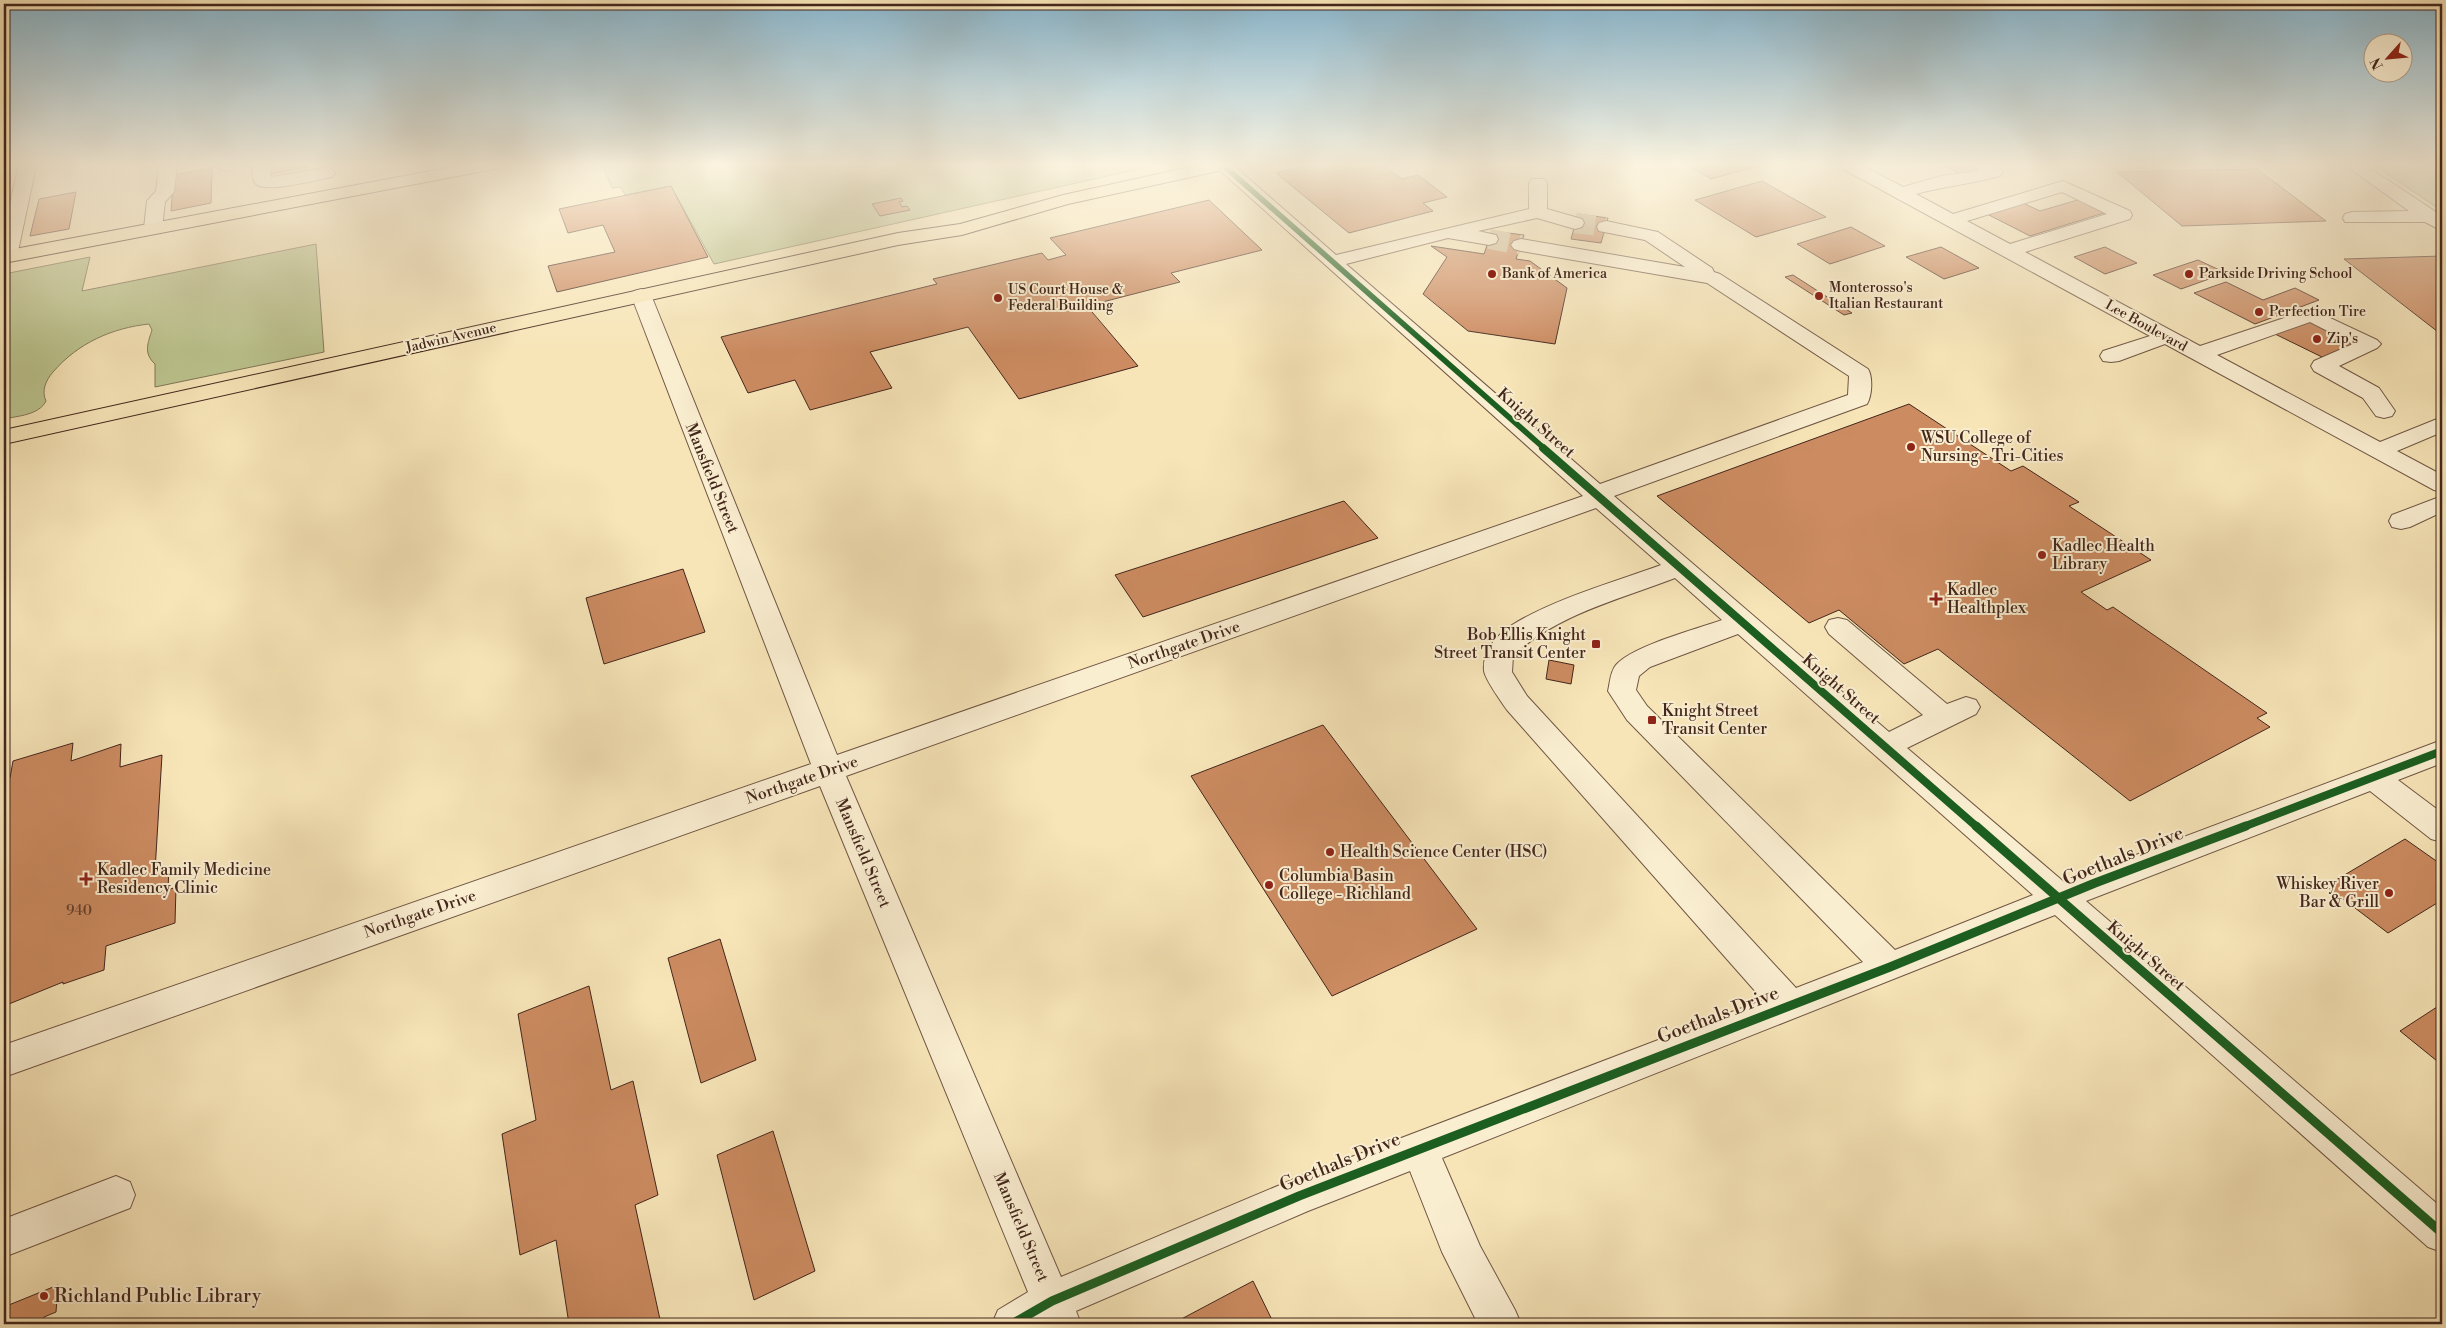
<svg xmlns="http://www.w3.org/2000/svg" width="2446" height="1328" font-family="'Libre Bodoni',serif">
<style>
.green{fill:#bcc58f;stroke:#807656}
.building{fill:#cc8b61;stroke:#43261c}
.lines{fill:none;stroke-linecap:round;stroke-linejoin:round}
.minor-tunnel{stroke:#d3bf99;stroke-width:20;stroke-dasharray:20 10;stroke-linecap:butt}
.minor-casing{stroke:#705643;stroke-width:2}
.major-casing{stroke:#43261c;stroke-width:2}
.minor{fill:#faeed1;fill-rule:evenodd}
.major{fill:#f7e5b8;fill-rule:evenodd}
.cycleway-far2-casing{stroke:#faeed1;stroke-width:8}
.cycleway-far1-casing{stroke:#faeed1;stroke-width:11}
.cycleway-casing{stroke:#faeed1;stroke-width:12}
.cycleway-far2{stroke:#1b5e20;stroke-width:5.5}
.cycleway-far1{stroke:#1b5e20;stroke-width:8}
.cycleway{stroke:#1b5e20;stroke-width:9}
.poi-dot{fill:#8f2418;stroke:#faeed1;stroke-width:2}
.labels{text-anchor:middle;dominant-baseline:central;stroke-width:4;stroke-linejoin:round;paint-order:stroke}
.far-poi-label{font-size:14px;fill:#43261c;stroke:#faeed1;text-anchor:start}
.far-street-label{font-size:14px;fill:#43261c;stroke:#faeed1}
.number-label{font-size:14px;fill:#653f2d}
.street-label{font-size:16px;fill:#43261c;stroke:#faeed1}
.poi-label{font-size:16px;fill:#43261c;stroke:#faeed1;text-anchor:start}
.near-street-label{font-size:19px;fill:#43261c;stroke:#faeed1}
.near-poi-label{font-size:19px;fill:#43261c;stroke:#faeed1;text-anchor:start}
</style>
<rect width="100%" height="100%" fill="#f7e5b8"/>
<filter id="stains"><feTurbulence type="fractalNoise" baseFrequency=".004" numOctaves="4"/><feColorMatrix values="0 0 0 0 .2 0 0 0 0 .09 0 0 0 0 .02 0 0 0 .5 -.17"/></filter>
<radialGradient id="worn" r=".72"><stop offset=".6" stop-color="#630" stop-opacity="0"/><stop offset="1" stop-color="#630" stop-opacity=".3"/></radialGradient>
<!-- green -->
<g class="green">
<path d="M602,165H1157L714,264L671,186L625,195L621,187L612,188Z"/>
<path d="M2374,165H2442V211L2380,169Z"/>
<path d="M316,244L324,352L155,387V364C143,353 148,343 152,330L149,324C112,328 78,343 53,372C46,380 41,391 46,401C39,415 18,416 4,419V274L90,257L82,291Z"/>
</g>
<!-- building -->
<g class="building">
<path d="M270,165H308V167L270,174Z"/>
<path d="M1309,165H1382L1402,179L1418,175L1447,197L1423,203L1433,211L1349,233L1276,173Z"/>
<path d="M1687,165H1761L1711,179Z"/>
<path d="M1942,165H1968L1982,172L1965,176Z"/>
<path d="M212,168L211,203L171,211L174,175Z"/>
<path d="M2257,169L2326,221L2182,226L2117,172Z"/>
<path d="M1762,181L1826,217L1756,237L1695,200Z"/>
<path d="M671,186L708,257L557,292L548,266L615,252L603,225L568,233L559,209Z"/>
<path d="M76,192L69,229L30,236L39,199Z"/>
<path d="M901,198L903,201L899,202L902,207L907,206L910,210L880,216L872,204Z"/>
<path d="M2081,199L2107,212L2030,236L1987,214L2023,203L2040,211Z"/>
<path d="M1209,200L1262,250L1171,273L1180,282L1087,306L1138,366L1019,399L968,327L870,352L892,388L810,410L795,380L748,393L721,337L937,284L933,279L1042,253L1048,260L1066,255L1050,238Z"/>
<path d="M1578,214L1608,218L1601,243L1571,239Z"/>
<path d="M1851,227L1885,246L1830,264L1797,244Z"/>
<path d="M1492,231L1524,235L1516,259L1530,261L1567,288L1555,344L1468,331L1423,294L1447,257L1431,246L1484,254Z"/>
<path d="M1941,247L1979,268L1944,279L1906,257Z"/>
<path d="M2105,247L2137,263L2105,274L2074,257Z"/>
<path d="M2442,256V335L2344,259Z"/>
<path d="M2198,260L2226,273L2181,289L2153,275Z"/>
<path d="M1793,275L1852,313L1844,315L1785,277Z"/>
<path d="M2226,282L2263,300L2295,288L2319,300L2255,324L2194,293Z"/>
<path d="M2311,320L2360,344L2324,358L2275,334Z"/>
<path d="M1909,404L2011,471L2023,466L2079,502L2069,506L2151,560L2081,592L2107,610L2113,607L2267,713L2257,718L2270,727L2130,801L1938,649L1904,664L1839,610L1809,623L1657,496Z"/>
<path d="M1344,501L1378,538L1143,617L1115,575Z"/>
<path d="M683,569L705,632L604,664L586,598Z"/>
<path d="M1549,660L1574,665L1571,684L1546,679Z"/>
<path d="M1323,725L1477,929L1332,996L1191,776Z"/>
<path d="M73,743L71,761L121,744L120,767L162,755L155,871L169,866L168,890L176,887L175,923L106,946L104,970L63,984V982L4,1006V780L10,778L13,761Z"/>
<path d="M2405,839L2442,865V900L2388,933L2326,886Z"/>
<path d="M720,939L756,1060L701,1083L668,958Z"/>
<path d="M589,986L611,1090L633,1081L658,1195L635,1205L661,1324H569L556,1240L520,1255L502,1134L536,1120L518,1014Z"/>
<path d="M2437,1007L2442,1011V1065L2400,1031Z"/>
<path d="M773,1131L815,1271L754,1300L717,1155Z"/>
<path d="M1253,1281L1274,1324H1172Z"/>
<path d="M58,1285L56,1312L44,1317L43,1324H4V1307Z"/>
</g>
<g class="lines">
<!-- minor-tunnel -->
<g class="minor-tunnel">
<path d="M1575,223L1606,227"/>
<path d="M1489,239L1521,245"/>
</g>
<defs>
<g id="minor">
<path d="M19,165L36,166L17,256L14,260L4,261V229Z"/>
<path d="M159,165H177L174,192L165,202L162,228L160,232H146L144,228L147,201L156,191Z"/>
<path d="M215,165H235L236,166L233,170C226,171 220,171 215,165Z"/>
<path d="M252,165H269L271,177L326,168L332,169L335,173L332,177L326,178C312,181 266,193 256,184C252,180 253,170 252,165Z"/>
<path d="M1214,165H1233L1336,255L1529,209V183L1532,179H1544L1547,183V209L1582,219L1584,223L1582,227L1575,229L1537,218L1478,231L1496,235L1498,239L1496,243L1489,245L1448,238L1346,264L1600,484L1848,395L1849,376L1707,283L1521,251L1514,249L1511,245L1514,241L1521,239L1685,267L1645,240L1599,231L1597,227L1599,223L1606,221L1658,232L1712,268L1714,272L1720,274L1868,369C1873,377 1872,396 1867,404L1614,496L1889,732L1923,715L1829,634L1825,627L1829,620L1838,618L1847,620L1947,704L1966,697L1976,700L1980,707L1976,714L1907,748L2064,882L2442,740V763L2398,780L2442,813V842L2431,839L2370,791L2086,901L2442,1208V1252L2428,1247L2055,915L1442,1158L1480,1246L1515,1310L1521,1324H1478L1442,1252L1410,1171L1308,1211L1076,1311L1081,1324H992L998,1310L1028,1292L820,786L4,1077V1045L811,764L631,295L634,291L641,289L648,291L651,295L837,755L1583,496ZM1596,508L1661,565C1614,582 1554,599 1512,625C1497,635 1482,651 1484,671C1486,681 1501,701 1507,710L1763,1000L1299,1177L1061,1277L846,776ZM1675,578L1722,620C1697,629 1632,646 1616,665C1610,672 1610,683 1608,691L1627,720L1863,962L1796,988L1527,696L1512,672L1513,656C1555,615 1621,599 1675,578ZM1738,634L2033,895L1895,950L1647,706L1636,690L1639,676L1650,667Z"/>
<path d="M1840,165H1861L1903,187L1941,176L1979,171L1973,165C1984,165 1996,162 2003,172L2000,176C1972,184 1944,186 1916,194L1953,214L2063,181L2130,211L2132,215L2130,219L2025,252L2200,346L2311,309L2377,340L2381,344L2377,348L2339,366L2379,388L2395,411L2392,416L2384,418L2376,416L2363,398L2314,371L2311,366L2314,361L2353,344L2310,322L2217,355L2380,442L2442,417V432L2397,451L2442,475V492L2434,490L2165,344L2119,361L2111,362L2103,361L2100,356L2103,351L2150,336L1843,169ZM2062,192L2107,214L2010,244L1967,221Z"/>
<path d="M2345,165H2365L2436,212L2442,217V231L2425,222H2345L2343,218L2345,214L2352,212L2409,211Z"/>
<path d="M2442,496V512L2410,527L2401,529L2392,527L2389,521L2392,515Z"/>
<path d="M116,1176L130,1182L135,1195L130,1208L4,1257V1219Z"/>
</g>
<g id="major">
<path d="M463,165H498L495,169L489,170L4,263V251Z"/>
<path d="M1199,165H1232L1229,169L1223,170L1068,204L962,235L898,245L4,444V430L898,233L960,224L1063,195Z"/>
</g>
</defs>
<!-- minor casing -->
<use href="#minor" class="minor-casing"/>
<!-- major casing -->
<use href="#major" class="major-casing"/>
<!-- minor -->
<use href="#minor" class="minor"/>
<!-- major -->
<use href="#major" class="major"/>
<defs>
<path id="cycleway-far2" d="M1223,165L1545,449"/>
<g id="cycleway-far1">
<path d="M1543,448L1977,827"/>
<path d="M2243,827L2442,751"/>
</g>
<g id="cycleway">
<path d="M1976,826L2442,1233"/>
<path d="M1012,1324L1052,1301L1299,1196L1890,967L2095,883L2246,826"/>
</g>
</defs>
<!-- cycleway-far2 casing -->
<use href="#cycleway-far2" class="cycleway-far2-casing"/>
<!-- cycleway-far1 casing -->
<use href="#cycleway-far1" class="cycleway-far1-casing"/>
<!-- cycleway casing -->
<use href="#cycleway" class="cycleway-casing"/>
<!-- cycleway-far2 -->
<use href="#cycleway-far2" class="cycleway-far2"/>
<!-- cycleway-far1 -->
<use href="#cycleway-far1" class="cycleway-far1"/>
<!-- cycleway -->
<use href="#cycleway" class="cycleway"/>
</g>
<!-- sky -->
<linearGradient id="sky" x2="0" y2="1"><stop stop-color="#8ab8d0"/><stop offset="0.47" stop-color="#fbf3df"/><stop offset="1" stop-color="#fbf3df" stop-opacity="0"/></linearGradient>
<rect width="2446" height="351" fill="url(#sky)"/>
<!-- markers -->
<g class="poi-dot">
<circle cx="1492" cy="274" r="5"/>
<circle cx="2189" cy="274" r="5"/>
<circle cx="1819" cy="296" r="5"/>
<circle cx="998" cy="298" r="5"/>
<circle cx="2259" cy="312" r="5"/>
<circle cx="2317" cy="339" r="5"/>
<circle cx="1911" cy="447" r="5"/>
<circle cx="2042" cy="555" r="5"/>
<path d="M1933.5 591.5h5v5h5v5h-5v5h-5v-5h-5v-5h5z"/>
<rect x="1591" y="639" width="10" height="10" rx="2.5"/>
<rect x="1647" y="715" width="10" height="10" rx="2.5"/>
<circle cx="1330" cy="852" r="5"/>
<path d="M83.5 871.5h5v5h5v5h-5v5h-5v-5h-5v-5h5z"/>
<circle cx="1269" cy="885" r="5"/>
<circle cx="2389" cy="893" r="5"/>
<circle cx="44" cy="1296" r="5"/>
</g>
<g class="labels">
<!-- far-poi labels -->
<g class="far-poi-label">
<text x="1502" y="274">Bank of America</text>
<text x="2199" y="274">Parkside Driving School</text>
<text x="1829" y="288">Monterosso's<tspan x="1829" dy="16">Italian Restaurant</tspan></text>
<text x="1008" y="290">US Court House &amp;<tspan x="1008" dy="16">Federal Building</tspan></text>
<text x="2269" y="312">Perfection Tire</text>
<text x="2327" y="339">Zip's</text>
</g>
<!-- far-street labels -->
<g class="far-street-label">
<text transform="translate(2146 326) rotate(29)">Lee Boulevard</text>
<text transform="translate(451 338) rotate(-13)">Jadwin Avenue</text>
</g>
<!-- number labels -->
<g class="number-label">
<text x="79" y="911">940</text>
</g>
<!-- street labels -->
<g class="street-label">
<text transform="translate(1536 423) rotate(41)">Knight Street</text>
<text transform="translate(712 478) rotate(68)">Mansfield Street</text>
<text transform="translate(1184 645) rotate(-19)">Northgate Drive</text>
<text transform="translate(1841 689) rotate(41)">Knight Street</text>
<text transform="translate(802 780) rotate(-19)">Northgate Drive</text>
<text transform="translate(863 853) rotate(67)">Mansfield Street</text>
<text transform="translate(420 914) rotate(-19)">Northgate Drive</text>
<text transform="translate(2146 956) rotate(41)">Knight Street</text>
<text transform="translate(1021 1227) rotate(67)">Mansfield Street</text>
</g>
<!-- poi labels -->
<g class="poi-label">
<text x="1921" y="438">WSU College of<tspan x="1921" dy="18">Nursing - Tri-Cities</tspan></text>
<text x="2052" y="546">Kadlec Health<tspan x="2052" dy="18">Library</tspan></text>
<text x="1947" y="590">Kadlec<tspan x="1947" dy="18">Healthplex</tspan></text>
<text x="1586" y="635" text-anchor="end">Bob Ellis Knight<tspan x="1586" dy="18">Street Transit Center</tspan></text>
<text x="1662" y="711">Knight Street<tspan x="1662" dy="18">Transit Center</tspan></text>
<text x="1340" y="852">Health Science Center (HSC)</text>
<text x="97" y="870">Kadlec Family Medicine<tspan x="97" dy="18">Residency Clinic</tspan></text>
<text x="1279" y="876">Columbia Basin<tspan x="1279" dy="18">College - Richland</tspan></text>
<text x="2379" y="884" text-anchor="end">Whiskey River<tspan x="2379" dy="18">Bar &amp; Grill</tspan></text>
</g>
<!-- near-street labels -->
<g class="near-street-label">
<text transform="translate(2123 856) rotate(-22)">Goethals Drive</text>
<text transform="translate(1718 1015) rotate(-21)">Goethals Drive</text>
<text transform="translate(1340 1162) rotate(-22)">Goethals Drive</text>
</g>
<!-- near-poi labels -->
<g class="near-poi-label">
<text x="54" y="1296">Richland Public Library</text>
</g>
</g>
<!-- margin -->
<rect width="2446" height="1328" fill="none" stroke="#f7e5b8" stroke-width="20"/>
<rect x="5" y="5" width="2436" height="1318" fill="none" stroke="#43261c" stroke-width="2.5"/>
<rect x="10" y="10" width="2426" height="1308" fill="none" stroke="#43261c"/>
<!-- north arrow -->
<g transform="translate(2388 58) rotate(243)"><circle r="24" fill="#faeed1" stroke="#b19e89"/>
<path d="M0-4L9 19L0 12L-9 19Z" fill="#8f2418"/>
<text y="-8" font-size="14" font-weight="bold" text-anchor="middle" fill="#43261c">N</text>
</g>
<rect width="100%" height="100%" filter="url(#stains)"/>
<rect width="100%" height="100%" fill="url(#worn)"/>
</svg>
